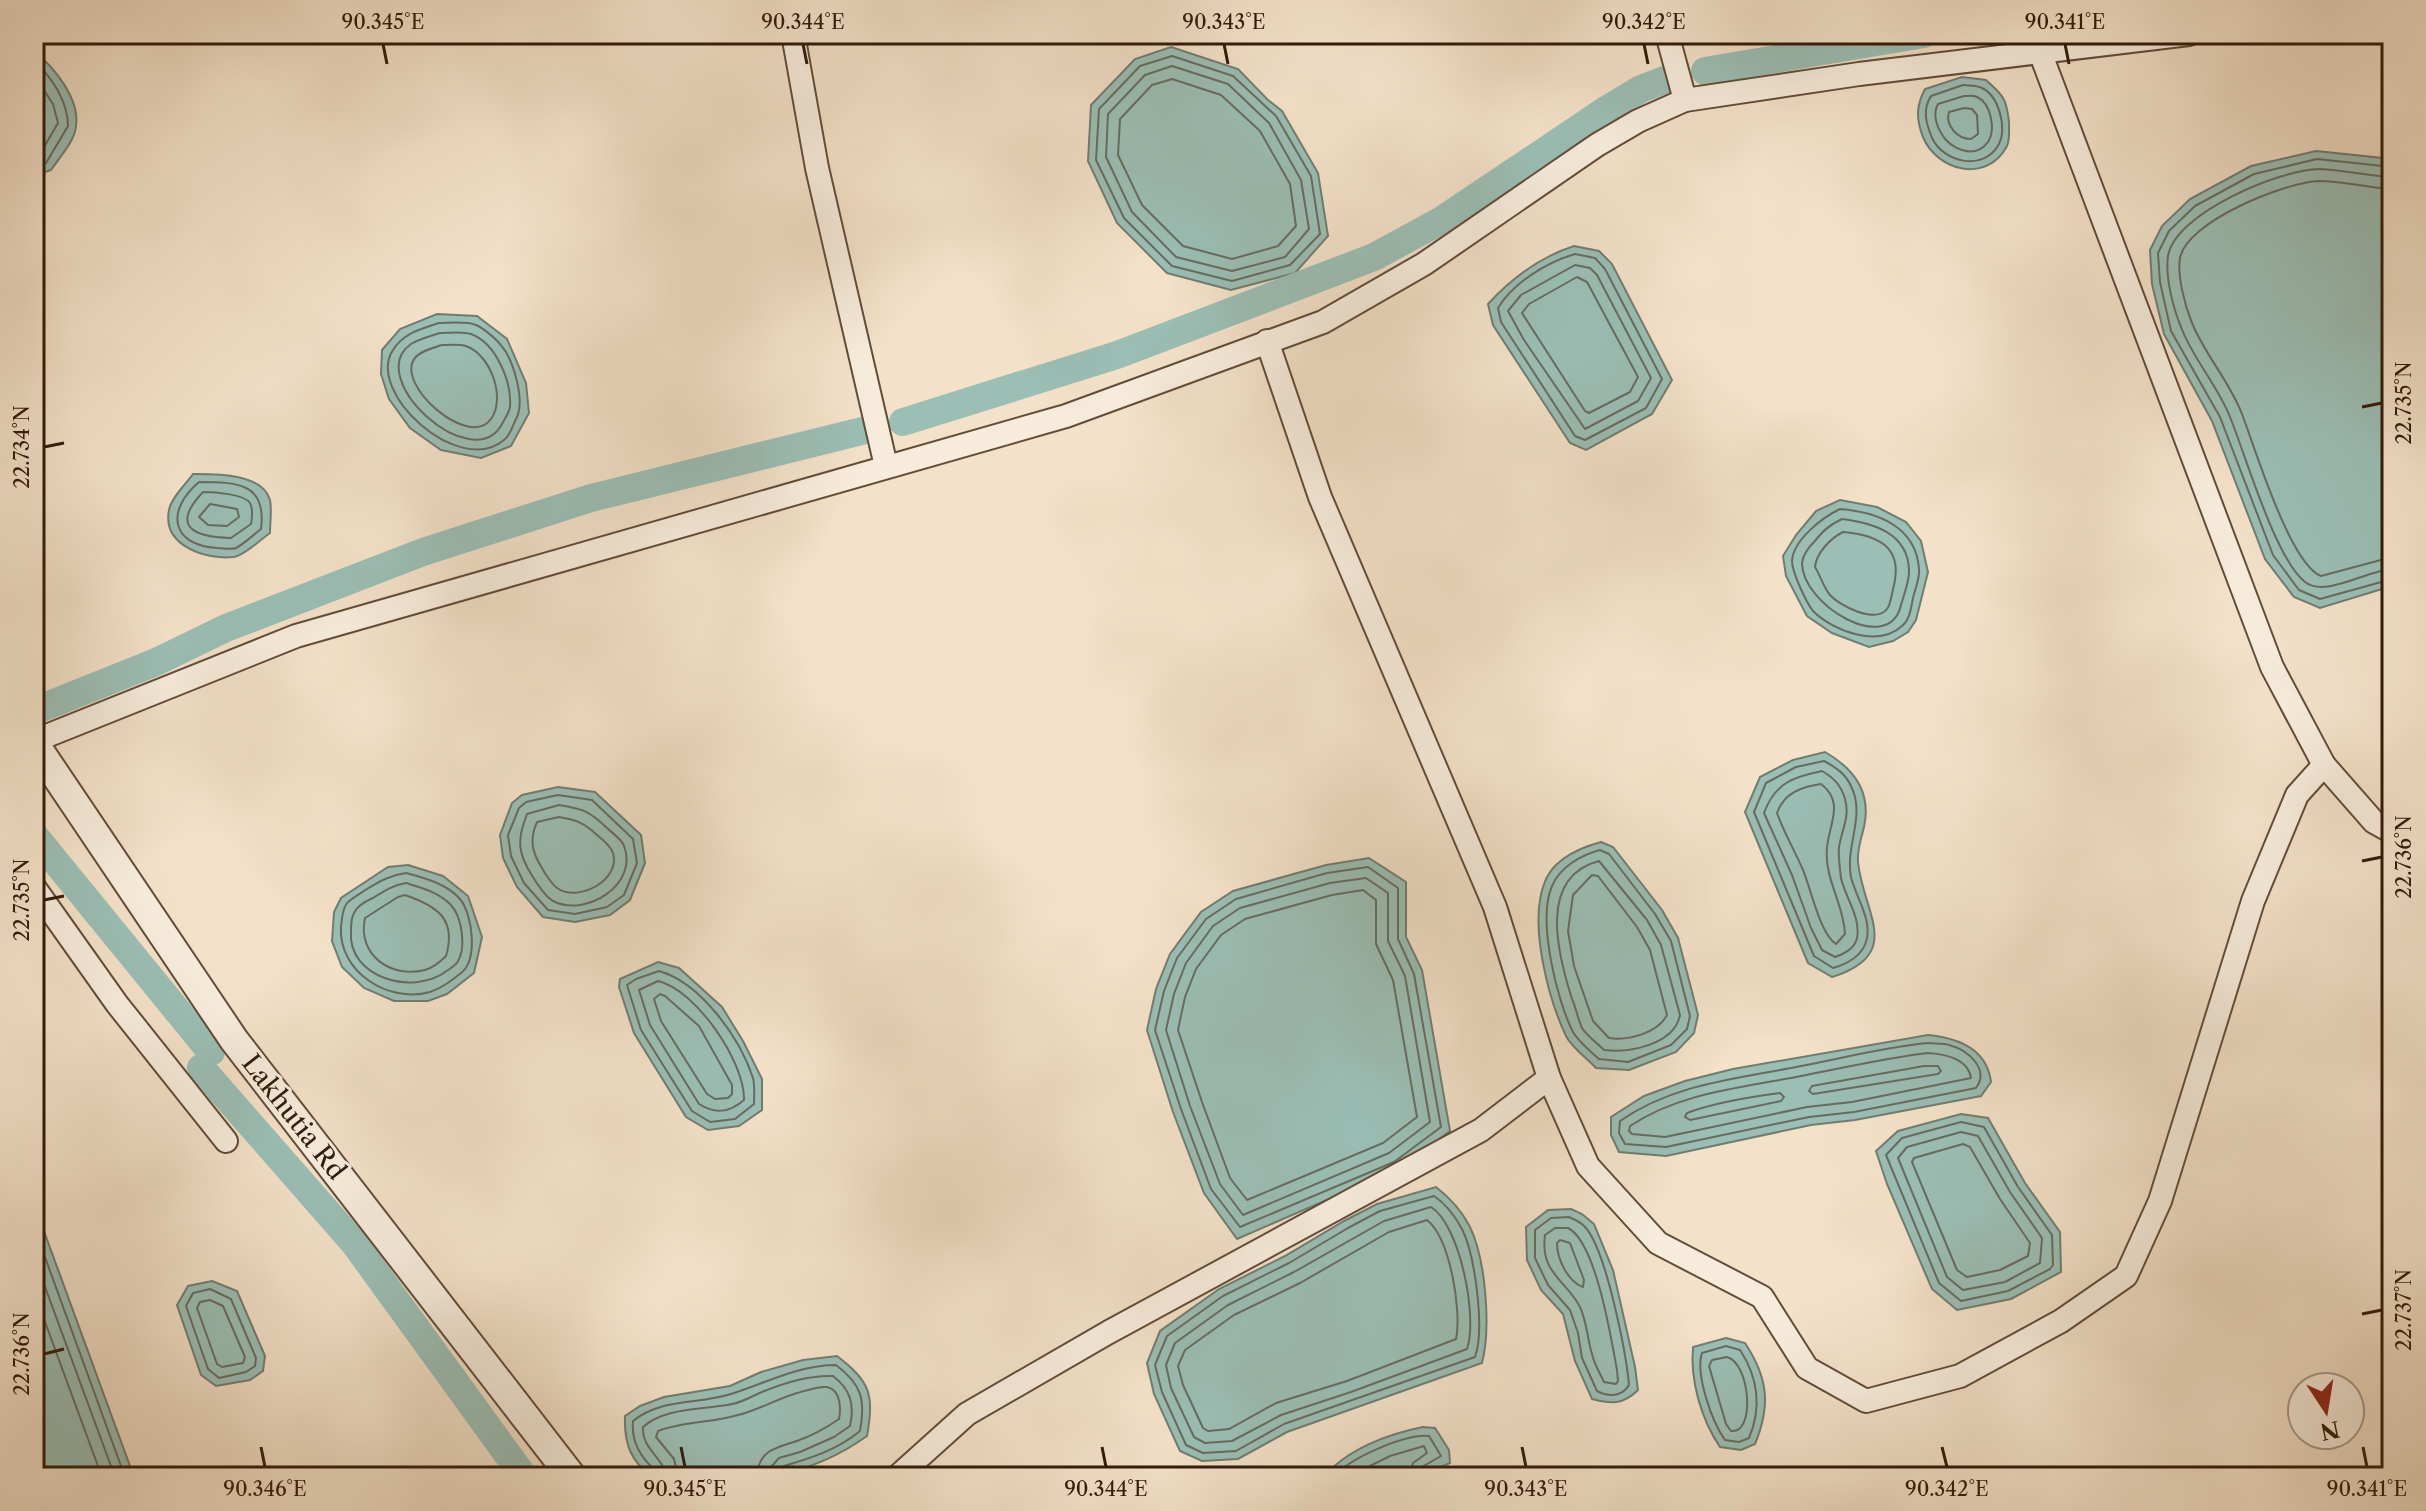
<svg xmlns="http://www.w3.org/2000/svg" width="2426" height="1511" font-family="'Libre Caslon Text',serif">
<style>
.water{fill:#9bbeb5;stroke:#717d71;stroke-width:2}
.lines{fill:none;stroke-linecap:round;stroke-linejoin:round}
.shore{stroke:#666c60;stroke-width:2}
.canal{stroke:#9bbeb5;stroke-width:28}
.minor-casing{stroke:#624c3a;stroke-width:26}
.tertiary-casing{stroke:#624c3a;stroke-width:32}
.minor{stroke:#f7ecdc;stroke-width:22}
.tertiary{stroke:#f7ecdc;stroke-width:28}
.ticks{fill:none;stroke:#311b0a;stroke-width:3}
.labels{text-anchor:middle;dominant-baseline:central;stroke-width:6;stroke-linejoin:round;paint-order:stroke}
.street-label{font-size:26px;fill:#311b0a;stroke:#f7ecdc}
.neatline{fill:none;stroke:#311b0a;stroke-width:3}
.ticks-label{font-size:20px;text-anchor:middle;fill:#311b0a}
</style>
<rect width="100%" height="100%" fill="#f3e1c9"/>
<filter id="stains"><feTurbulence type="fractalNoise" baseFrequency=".0025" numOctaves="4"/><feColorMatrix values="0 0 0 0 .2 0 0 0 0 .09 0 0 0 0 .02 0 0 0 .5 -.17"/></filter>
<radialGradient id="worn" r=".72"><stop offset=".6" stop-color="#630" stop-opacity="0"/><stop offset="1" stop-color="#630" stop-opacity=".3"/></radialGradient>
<!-- water -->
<g class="water">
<path d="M1171,47L1238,69L1268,100L1282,111L1318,173L1328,236L1295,273L1231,290L1167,273L1117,223L1088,161L1091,105L1135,59Z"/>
<path d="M34,51C54,67 80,99 76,126C75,141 59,158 51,170L34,176Z"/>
<path d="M1962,77L1986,80C1991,85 1999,91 2003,98C2007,104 2008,114 2009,122C2009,129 2010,140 2007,146C1987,184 1937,171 1923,137C1916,119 1916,106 1925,89Z"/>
<path d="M2316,151L2392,159V586L2320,608L2294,597L2265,559L2212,421L2164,334L2152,284L2150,250L2162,226L2190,199L2251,166Z"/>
<path d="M1574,246L1599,251L1612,264L1672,380L1652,414L1586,450L1570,443L1493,325L1488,304C1512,278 1540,257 1574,246Z"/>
<path d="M437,314L477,316L507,339L526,383L529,413L511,446L481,458L441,450L410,428L389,399L381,374L382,350L400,329Z"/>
<path d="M193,474C215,474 262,473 270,500C272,509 270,523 270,533C260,540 245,555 234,557C206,560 162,546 169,510C171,498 186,484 193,474Z"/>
<path d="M1840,500L1877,507L1906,522L1921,541L1928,572L1916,620L1908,632L1893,641L1869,647L1832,633L1807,616L1786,576L1783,556L1796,535L1816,511Z"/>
<path d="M1825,752C1853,768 1872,791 1864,827C1861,840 1857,849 1858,862C1863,913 1905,954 1832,977L1808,963L1745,812L1760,777L1793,760Z"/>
<path d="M558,787L595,792L641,835L645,863L630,900L610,915L575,922L543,917L517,887L503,858L500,835L512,803L522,795Z"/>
<path d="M1601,842L1613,847L1662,910L1678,938L1698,1015L1694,1033L1676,1052L1629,1070L1596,1068C1587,1058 1572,1048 1566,1036C1548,998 1529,925 1544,884C1552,860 1579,848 1601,842Z"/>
<path d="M1369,858L1406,882V937L1422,970L1450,1131L1398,1169L1237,1239L1204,1193L1173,1112L1147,1030L1156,989L1170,954L1201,912L1233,891L1326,865Z"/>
<path d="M408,865L443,876L468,896L482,937L474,973L447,994L428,1001H394L364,988L342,967L332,941L334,912L341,898L388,867Z"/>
<path d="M658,962L679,968L722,1007L743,1041L762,1079V1110L739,1126L708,1130L686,1117L634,1033L619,987L620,979Z"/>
<path d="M1928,1035C1959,1038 1987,1049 1991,1082L1981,1096L1855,1120L1811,1125L1666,1156L1619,1152L1611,1135V1117L1644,1096L1685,1081L1733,1069Z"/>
<path d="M1961,1114L1988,1118L2025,1183L2060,1232L2061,1272L2011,1299L1957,1310L1932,1289L1887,1184L1876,1151L1898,1131Z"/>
<path d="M1436,1187C1450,1198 1461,1210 1469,1225C1486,1258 1491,1328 1482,1363L1287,1432L1238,1459L1202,1461L1180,1451L1154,1394L1147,1363L1160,1331L1219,1289L1285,1256L1344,1221L1377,1204Z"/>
<path d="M34,1204L134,1477H34Z"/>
<path d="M1571,1209L1582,1214L1594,1224L1613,1270L1635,1367L1638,1390C1623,1405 1611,1404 1592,1399L1575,1361L1563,1314L1541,1290L1527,1260L1526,1227L1548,1210Z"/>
<path d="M212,1281L237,1291L265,1356L263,1371L250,1380L216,1386L201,1375L177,1305L188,1286Z"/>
<path d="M1726,1338L1745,1343C1768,1378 1771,1405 1755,1444L1741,1450L1720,1447C1701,1419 1690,1380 1693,1347Z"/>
<path d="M837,1356C871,1382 874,1395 867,1436C794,1488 738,1477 654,1477C630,1463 624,1442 625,1416L640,1406L664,1397L730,1386L761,1372L803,1360Z"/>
<path d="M1423,1427L1435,1428L1449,1450L1450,1463L1418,1477H1324C1347,1449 1388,1434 1423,1427Z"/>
</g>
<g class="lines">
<!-- shore -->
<g class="shore">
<path d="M1172,56L1233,76L1276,116L1311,176L1320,234L1290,265L1232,281L1172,266L1124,218L1096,160L1099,109L1140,66Z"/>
<path d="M34,61C52,77 68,102 68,126L46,163L34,167"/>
<path d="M1172,66L1228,84L1269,123L1301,180L1309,229L1285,257L1232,271L1176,257L1132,212L1106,157L1108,114L1145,75Z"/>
<path d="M34,75L53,104L58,123L40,154L34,157"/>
<path d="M1172,79L1221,95L1260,131L1290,184L1296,226L1278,246L1232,259L1183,246L1142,205L1118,155L1120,119L1152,85Z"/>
<path d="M1963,85C1968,86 1977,85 1982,88C1999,96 2007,128 1999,144C1984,172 1944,163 1932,138C1926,123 1922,110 1931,96Z"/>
<path d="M1964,96C1968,96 1973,95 1977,97C1991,103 1996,130 1988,142C1975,160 1950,149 1941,133C1936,124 1933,113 1938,104Z"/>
<path d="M1964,108L1972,109L1977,115L1978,134L1971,139C1957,139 1945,125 1949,112Z"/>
<path d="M2392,167L2317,159L2254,174L2195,206L2169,231L2158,253L2160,282L2171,331L2220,417L2273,555L2299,590L2320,599L2392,579"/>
<path d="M2392,177C2368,176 2344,170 2320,169C2281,169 2175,213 2168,256C2165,276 2173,308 2181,327C2193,359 2218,386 2230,417C2246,456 2275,558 2305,582C2325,598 2368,570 2392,569"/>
<path d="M2392,189C2368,188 2343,181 2319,181C2286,182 2187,221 2180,258C2177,276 2185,306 2192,323C2205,355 2230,382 2242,414C2255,448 2290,564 2321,576L2392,557"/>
<path d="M1575,254L1595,258L1605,269L1662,379L1646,408L1585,440L1575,436L1501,322L1498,308C1513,283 1547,262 1575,254Z"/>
<path d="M1575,265L1590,268L1597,275L1651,378L1638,401L1585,429L1524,340L1508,311L1521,295Z"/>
<path d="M1577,277L1587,282L1638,377L1630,392L1589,413L1585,411L1522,313L1529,304Z"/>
<path d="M439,323C450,323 466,321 476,325C483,328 495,338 500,344C513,358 526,401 516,419C513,425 510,436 504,440C459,478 365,392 393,350C403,333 421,329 439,323Z"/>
<path d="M440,333C449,333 462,331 471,334C496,343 512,382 510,407C509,413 505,418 502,424C473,478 362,378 411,344C419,339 431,336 440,333Z"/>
<path d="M442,345C449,345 460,344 466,346C491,355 506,398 491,419C469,450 394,384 415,358C420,351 433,348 442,345Z"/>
<path d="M199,482C237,482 267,483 261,529C253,535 244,544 236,548C231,550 223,548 217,548C170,545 166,510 199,482Z"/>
<path d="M203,492C214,492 244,494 250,503C253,508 252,518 251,524L231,538C194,537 170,527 203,492Z"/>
<path d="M210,504L237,509L239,517L227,526L208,525L199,517Z"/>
<path d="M1840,509C1877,512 1916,526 1919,569C1920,578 1915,589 1913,598C1911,608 1910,619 1902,626C1878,648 1833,631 1813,611C1806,602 1792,572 1792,561C1793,540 1823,517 1840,509Z"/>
<path d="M1842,519C1872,523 1907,532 1909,569C1910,580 1904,594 1901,605C1889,657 1802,605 1802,563C1803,555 1809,547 1814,542C1823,531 1829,525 1842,519Z"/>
<path d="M1843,532C1877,535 1903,546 1894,585C1892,592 1891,604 1887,609C1875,624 1840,606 1830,595C1824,588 1820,575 1815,567C1816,553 1831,538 1843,532Z"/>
<path d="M1824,761C1835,767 1845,773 1851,786C1866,816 1845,845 1851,877C1856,898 1873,920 1866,942C1861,957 1847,964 1833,968L1814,956L1754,812L1766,783L1796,767Z"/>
<path d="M1822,771C1834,778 1841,785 1845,799C1850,817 1842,829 1839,847C1838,856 1840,869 1841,878C1845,897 1861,917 1857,938C1855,948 1844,954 1835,957L1822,950L1811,928L1792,875L1764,813C1775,783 1793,777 1822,771Z"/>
<path d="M1821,784C1845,802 1829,824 1827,848C1824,879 1844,904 1845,934L1836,944C1820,934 1811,889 1803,870C1795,851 1784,833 1777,813C1784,793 1801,787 1821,784Z"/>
<path d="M558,795L592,800L633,839L637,863L624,895L607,907L575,914L548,910L524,883L511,856L508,835L519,808L526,802Z"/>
<path d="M559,805C584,809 589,811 607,828C612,833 622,839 624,846C639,884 586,918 553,901C546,897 537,884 533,877C517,853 517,839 527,814Z"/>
<path d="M559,817C577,820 584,823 597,835C603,840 611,846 613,853C621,880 578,903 557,888C552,884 545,874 542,868C532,852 529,840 537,822Z"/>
<path d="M1600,850L1609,854L1655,914L1671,941L1690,1016L1687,1029L1671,1045L1628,1062L1599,1059C1591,1052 1579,1042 1573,1032C1557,1001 1537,920 1552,886C1560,867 1581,855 1600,850Z"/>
<path d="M1599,861L1647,920L1661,945L1680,1015C1674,1045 1629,1053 1604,1050C1597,1043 1587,1036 1582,1028C1578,1019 1576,1008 1572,999C1558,955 1537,877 1599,861Z"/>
<path d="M1368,867L1398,888V939L1414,974L1441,1127L1394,1162L1240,1227L1211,1189L1181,1109L1155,1030L1164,991L1177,958L1206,919L1236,899L1327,873Z"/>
<path d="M406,873C425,878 447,884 460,899C473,915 478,960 461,973C451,981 442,988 430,992C388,1004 338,971 341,927C342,919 342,910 347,903C352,898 361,893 367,889C380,881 391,875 406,873Z"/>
<path d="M1592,875L1598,876L1637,927L1650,950L1667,1015C1658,1033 1628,1041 1609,1038L1593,1021L1574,966L1568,931L1573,895Z"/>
<path d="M1366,878L1388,893V941L1405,976L1430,1122L1389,1153L1243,1215L1220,1184L1190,1106L1166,1030L1174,994L1186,963L1213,926L1240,908L1330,883Z"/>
<path d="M406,883C422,888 438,892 450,904C462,916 467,948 457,963C457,963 449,970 448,970C414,997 347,978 351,931C351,925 351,918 354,913C357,906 366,901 373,898C384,891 393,885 406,883Z"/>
<path d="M1363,890L1376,900V944L1393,980L1417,1117L1383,1143L1247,1200L1230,1178L1202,1102L1178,1030L1185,997L1196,969L1221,935L1245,919L1332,895Z"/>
<path d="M405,895C437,906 457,919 446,956C440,962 433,968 425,970C390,979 357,954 365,918L398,897Z"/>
<path d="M659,971C701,983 740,1038 753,1078C755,1086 754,1096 754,1104L735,1119L710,1122L692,1111L641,1030L627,985L636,979Z"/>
<path d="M658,981C696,990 745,1062 744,1100C729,1113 715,1114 699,1104L650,1025L639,990Z"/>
<path d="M660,994L665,996L699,1026L732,1085V1094L728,1098L715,1099L707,1094L661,1021L654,999Z"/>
<path d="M1928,1043C1934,1044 1943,1043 1949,1045C1968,1050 1990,1069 1976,1088L1854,1112L1809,1117L1666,1147L1625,1144L1619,1133L1620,1121C1675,1083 1737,1079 1801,1066C1843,1058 1885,1047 1928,1043Z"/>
<path d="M1928,1053C1945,1054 1968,1059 1971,1078L1852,1102L1807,1107L1665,1137L1632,1134L1629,1131L1630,1126C1681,1092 1742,1088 1801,1076C1843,1068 1885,1058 1928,1053Z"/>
<path d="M1924,1066H1938L1941,1071L1938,1074L1813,1094L1809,1091L1812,1086Z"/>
<path d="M1780,1093L1784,1097L1781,1101L1690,1120L1685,1117L1687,1113C1716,1102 1749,1097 1780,1093Z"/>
<path d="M1961,1122L1984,1127L2018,1187L2052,1235L2053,1265L2050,1269L2008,1291L1961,1301L1939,1283L1886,1155L1902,1138Z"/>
<path d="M1961,1132L1978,1136L2010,1192L2042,1238L2040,1263L2005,1282L1963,1290L1947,1277L1898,1158L1907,1147Z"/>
<path d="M1963,1144L1970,1147L2000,1199L2030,1243L2028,1256L2000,1270L1967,1277L1957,1270L1912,1162L1914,1158Z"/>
<path d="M1434,1196C1446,1204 1455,1216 1462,1229C1475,1255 1485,1329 1475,1357L1284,1424L1236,1451L1203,1453L1186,1445L1162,1392L1155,1365L1167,1336L1223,1296L1289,1263L1348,1228L1380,1211Z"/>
<path d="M1431,1207C1460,1225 1478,1317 1467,1349L1351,1392L1281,1415L1232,1441L1205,1443L1194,1437L1171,1388L1166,1365L1175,1343L1228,1305L1294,1272L1384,1221Z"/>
<path d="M1569,1217C1575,1220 1581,1222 1585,1227C1606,1249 1626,1353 1629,1385C1622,1397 1608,1397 1597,1391L1582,1358L1578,1333L1570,1310L1548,1285L1535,1258V1230L1551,1218Z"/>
<path d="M1427,1220C1450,1238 1462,1311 1456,1339L1347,1381L1276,1403L1229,1429L1208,1431L1203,1428L1183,1385L1178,1366L1185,1350L1234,1315L1300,1283L1389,1232Z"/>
<path d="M34,1227L125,1477"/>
<path d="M1568,1228C1596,1242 1611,1338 1617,1370L1618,1381L1616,1384L1604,1382C1600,1373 1594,1364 1592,1354C1587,1338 1587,1320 1579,1305C1564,1279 1540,1272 1545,1235L1555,1228Z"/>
<path d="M1560,1240L1570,1243L1584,1280L1583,1287C1568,1282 1557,1259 1557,1243Z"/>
<path d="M34,1257L115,1477"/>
<path d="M210,1289L231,1299L256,1358L255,1366L246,1372L219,1378L208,1369L186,1306L193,1293Z"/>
<path d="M34,1292L102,1477"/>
<path d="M210,1300L223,1306L245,1357L243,1363L222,1367L217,1364L197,1308L200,1302Z"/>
<path d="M1726,1346L1740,1350C1758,1377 1762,1408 1749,1438L1739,1442L1725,1440C1712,1422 1695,1374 1702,1353Z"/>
<path d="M1727,1357C1750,1363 1756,1434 1731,1431L1726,1424L1709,1366L1712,1360Z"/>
<path d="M656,1477L655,1470C640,1457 631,1442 633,1421C662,1397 701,1405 734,1393C768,1382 799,1365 836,1365C861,1384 866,1399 860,1431C837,1450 811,1458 784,1466L779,1477"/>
<path d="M666,1477C664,1457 641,1449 643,1427C665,1407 704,1410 732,1404C744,1402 755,1394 767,1390C787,1382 811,1375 833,1376C850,1389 855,1404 850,1426L834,1437L800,1452L779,1458L771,1467L769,1477"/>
<path d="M678,1477L674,1459L656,1437L658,1431C684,1421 712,1423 738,1415C758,1410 777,1399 797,1393C805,1391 818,1386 827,1387C841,1390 841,1409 839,1419C826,1428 811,1436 797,1441C776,1448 758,1450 757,1477"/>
<path d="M1334,1477C1349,1458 1405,1434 1429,1436L1441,1456L1422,1467L1419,1477"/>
<path d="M1348,1477L1390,1456L1424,1446L1427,1453L1413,1463L1409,1477"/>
</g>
<!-- canal -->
<g class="canal">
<path d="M1705,71L1924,34"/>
<path d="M903,422L1117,355L1374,257L1442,220L1606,110L1641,89L1667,79"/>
<path d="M34,711L156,662L226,628L423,552L591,498L862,431"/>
<path d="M34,835L211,1052"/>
<path d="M201,1068L355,1244L524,1477"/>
</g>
<defs>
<g id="minor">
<path d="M793,34L817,168L886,466"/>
<path d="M1667,34L1685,100"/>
<path d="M2040,52L2272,667L2324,765L2374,822L2392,832"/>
<path d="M1267,341L1320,497L1495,907L1549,1078L1588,1166L1658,1243L1762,1297L1807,1368L1866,1401L1960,1376L2061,1321L2126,1276L2160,1201L2253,901L2297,795L2324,765"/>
<path d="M34,741L296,636L1066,416L1323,322L1424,264L1597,145L1638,121L1685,100L1859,74L2189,34"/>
<path d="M34,887L117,1004L226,1141"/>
<path d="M897,1477L967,1414L1109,1332L1481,1130L1549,1078"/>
</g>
<path id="tertiary" d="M34,743L234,1040L572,1477"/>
</defs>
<!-- minor casing -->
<use href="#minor" class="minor-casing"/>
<!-- tertiary casing -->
<use href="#tertiary" class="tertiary-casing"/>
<!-- minor -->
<use href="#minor" class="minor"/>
<!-- tertiary -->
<use href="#tertiary" class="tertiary"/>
</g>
<!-- ticks -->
<path class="ticks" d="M383,44L387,64M803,44L807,64M1224,44L1228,64M1644,44L1648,64M2065,44L2069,64M2362,407L2382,403M44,447L64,443M2362,861L2382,857M44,900L64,896M2362,1314L2382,1310M44,1354L64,1349M261,1447L265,1467M681,1447L685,1467M1102,1447L1106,1467M1522,1447L1526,1467M1942,1447L1947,1467M2363,1447L2367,1467"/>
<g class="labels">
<!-- street labels -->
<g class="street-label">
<text transform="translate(294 1117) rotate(52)">Lakhutia Rd</text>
</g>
</g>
<!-- margin -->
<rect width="2426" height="1511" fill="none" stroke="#f3e1c9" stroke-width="88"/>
<!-- north arrow -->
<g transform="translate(2326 1411) rotate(168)"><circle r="38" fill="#f7ecdc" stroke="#a89888" stroke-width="2"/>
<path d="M0-6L14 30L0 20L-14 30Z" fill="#8f2418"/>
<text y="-12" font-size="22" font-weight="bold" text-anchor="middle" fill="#311b0a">N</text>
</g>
<rect x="44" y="44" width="2338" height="1423" class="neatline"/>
<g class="ticks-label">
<text x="383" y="29">90.345°E</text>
<text x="803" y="29">90.344°E</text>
<text x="1224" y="29">90.343°E</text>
<text x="1644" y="29">90.342°E</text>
<text x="2065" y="29">90.341°E</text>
<text transform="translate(2404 403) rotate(-90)" y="7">22.735°N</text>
<text transform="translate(22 447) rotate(-90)" y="7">22.734°N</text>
<text transform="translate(2404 857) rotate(-90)" y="7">22.736°N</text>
<text transform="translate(22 900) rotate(-90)" y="7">22.735°N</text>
<text transform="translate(2404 1310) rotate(-90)" y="7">22.737°N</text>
<text transform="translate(22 1354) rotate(-90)" y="7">22.736°N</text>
<text x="265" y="1496">90.346°E</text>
<text x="685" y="1496">90.345°E</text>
<text x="1106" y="1496">90.344°E</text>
<text x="1526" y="1496">90.343°E</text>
<text x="1947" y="1496">90.342°E</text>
<text x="2367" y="1496">90.341°E</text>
</g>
<rect width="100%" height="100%" filter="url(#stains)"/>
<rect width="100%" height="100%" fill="url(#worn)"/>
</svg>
